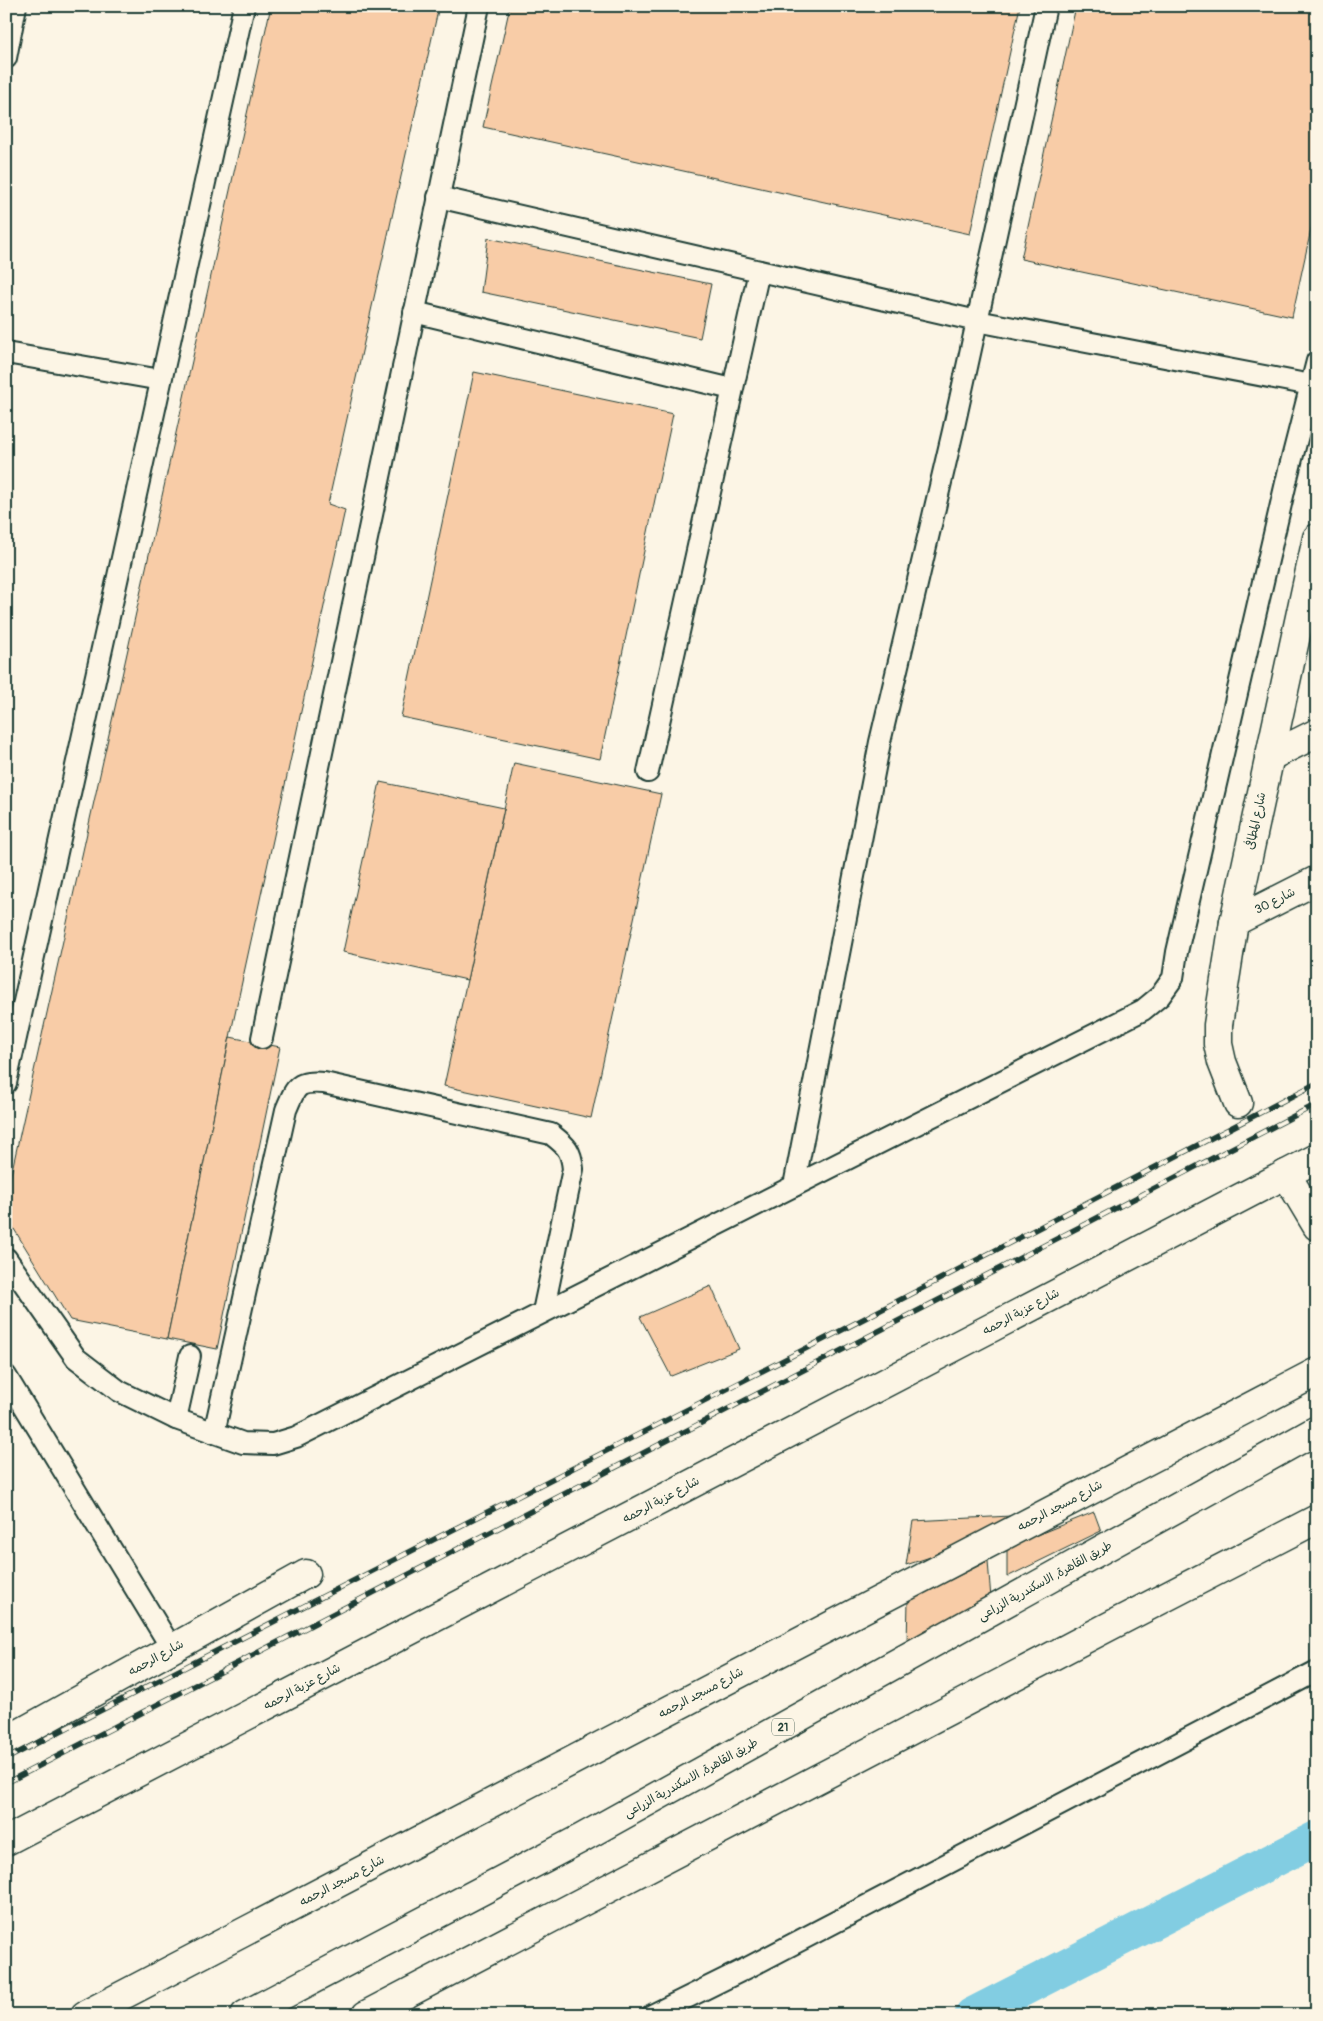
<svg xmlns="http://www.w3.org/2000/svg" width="1323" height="2021" font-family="Pangolin,'Playpen Sans Arabic',sans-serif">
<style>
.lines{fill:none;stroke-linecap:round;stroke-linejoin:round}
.canal{stroke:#82cde2;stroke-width:35}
.building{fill:#f8cca7;stroke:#1f3d34}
.lane-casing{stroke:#1f3d34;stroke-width:24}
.street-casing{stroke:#1f3d34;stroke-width:31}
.highway-casing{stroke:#1f3d34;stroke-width:31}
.lane{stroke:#fcf5e5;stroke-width:20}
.street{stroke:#fcf5e5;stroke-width:28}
.highway{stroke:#fcf5e5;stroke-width:28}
.rail-casing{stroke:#1f3d34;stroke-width:5.5}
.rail{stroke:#fcf5e5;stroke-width:4;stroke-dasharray:11;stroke-linecap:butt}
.labels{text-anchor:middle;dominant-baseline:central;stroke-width:4;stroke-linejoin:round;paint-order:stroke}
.shield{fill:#fcf5e5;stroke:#617469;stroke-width:1}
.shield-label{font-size:11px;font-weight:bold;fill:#1f3d34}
.street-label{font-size:12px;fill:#1f3d34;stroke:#fcf5e5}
</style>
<rect width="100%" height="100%" fill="#fcf5e5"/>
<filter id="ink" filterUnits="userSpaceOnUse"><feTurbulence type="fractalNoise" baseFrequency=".02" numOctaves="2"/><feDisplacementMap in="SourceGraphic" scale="10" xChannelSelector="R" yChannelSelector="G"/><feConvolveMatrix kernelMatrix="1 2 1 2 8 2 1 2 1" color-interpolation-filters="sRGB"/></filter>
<g filter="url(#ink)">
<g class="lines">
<!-- canal -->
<path class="canal" d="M972,2015L1317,1838"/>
</g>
<!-- building -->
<g class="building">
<path d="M271,6H439L328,504L345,510L230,1037L167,1339L70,1320L6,1216V1197Z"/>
<path d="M510,6H1020L970,234L483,127Z"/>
<path d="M1076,6H1317V202L1292,317L1021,259Z"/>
<path d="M488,238L711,284L700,338L481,292Z"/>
<path d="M474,372L673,414L600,759L401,717Z"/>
<path d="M514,763L661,794L591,1118L444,1086Z"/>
<path d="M380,782L504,808L467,980L343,952Z"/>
<path d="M230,1037L280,1047L217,1349L167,1339Z"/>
<path d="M711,1286L739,1349L671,1376L640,1317Z"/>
<path d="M1094,1512L1101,1531L1007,1577V1547Z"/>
<path d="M1011,1516L1013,1530L906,1565L913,1521Z"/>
<path d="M988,1561L991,1599L907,1643L908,1601Z"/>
</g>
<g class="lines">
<defs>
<g id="lane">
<path d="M6,58L16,6"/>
<path d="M438,197L977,321L1311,385"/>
<path d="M414,312L732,389"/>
<path d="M6,353L161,380"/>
<path d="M648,772L759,271"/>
<path d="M262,1038L479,6"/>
<path d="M6,1083L244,6"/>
<path d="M794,1186L880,742L953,431L1046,6"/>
<path d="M6,1258L76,1358L119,1391L176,1419L243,1443L273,1444L296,1437L316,1427L1143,1010L1160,996L1173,978L1177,952L1288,474L1317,361"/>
<path d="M6,1376L172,1649"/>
<path d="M176,1419L190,1356"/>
<path d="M214,1433L286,1110C296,1086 297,1081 324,1083L551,1134C566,1146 571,1149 573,1169L543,1312"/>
<path d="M652,2015L751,1966L1317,1671"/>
</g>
<g id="street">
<path d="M1269,757L1317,733"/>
<path d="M1234,922L1317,880"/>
<path d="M1238,1103L1222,1062L1218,1044V1025L1234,922L1317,538"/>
<path d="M1286,1174L1317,1226"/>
<path d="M6,1741L306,1574"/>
<path d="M6,1841L1317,1158"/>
<path d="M85,2015L1317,1372"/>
</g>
<g id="highway">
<path d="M245,2015L580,1839L1317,1430"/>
<path d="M366,2015C684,1850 999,1682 1317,1519"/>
</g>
</defs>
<!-- lane casing -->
<use href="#lane" class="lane-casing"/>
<!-- street casing -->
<use href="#street" class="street-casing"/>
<!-- highway casing -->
<use href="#highway" class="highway-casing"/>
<!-- lane -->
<use href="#lane" class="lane"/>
<!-- street -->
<use href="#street" class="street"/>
<!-- highway -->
<use href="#highway" class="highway"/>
<defs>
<g id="rail">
<path d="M6,1759L844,1329L1317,1083"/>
<path d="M6,1783L1317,1104"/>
</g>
</defs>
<!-- rail casing -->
<use href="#rail" class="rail-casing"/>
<!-- rail -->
<use href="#rail" class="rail"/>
</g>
</g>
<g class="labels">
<!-- shield labels -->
<rect class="shield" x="772" y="1718.5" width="22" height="17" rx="4"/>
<g class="shield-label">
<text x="783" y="1727">21</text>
</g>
<!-- street labels -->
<g class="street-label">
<text transform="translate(1256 821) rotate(-78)">شارع المطافى</text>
<text transform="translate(1275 901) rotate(-27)">شارع 30</text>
<text transform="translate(1021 1312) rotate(-28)">شارع عزبة الرحمه</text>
<text transform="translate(661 1500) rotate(-28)">شارع عزبة الرحمه</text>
<text transform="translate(1060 1506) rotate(-28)">شارع مسجد الرحمه</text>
<text transform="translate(1045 1581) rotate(-29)">طريق القاهرة, الاسكندرية الزراعى</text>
<text transform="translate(156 1658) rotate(-29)">شارع الرحمه</text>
<text transform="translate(302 1687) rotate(-28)">شارع عزبة الرحمه</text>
<text transform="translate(701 1693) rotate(-28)">شارع مسجد الرحمه</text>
<text transform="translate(691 1778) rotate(-29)">طريق القاهرة, الاسكندرية الزراعى</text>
<text transform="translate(342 1881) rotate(-28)">شارع مسجد الرحمه</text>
</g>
</g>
<!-- margin -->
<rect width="1323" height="2021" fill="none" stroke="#fcf5e5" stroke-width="25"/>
<rect x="12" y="12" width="1298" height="1996" fill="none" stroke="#1f3d34" stroke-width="2" filter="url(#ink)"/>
</svg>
